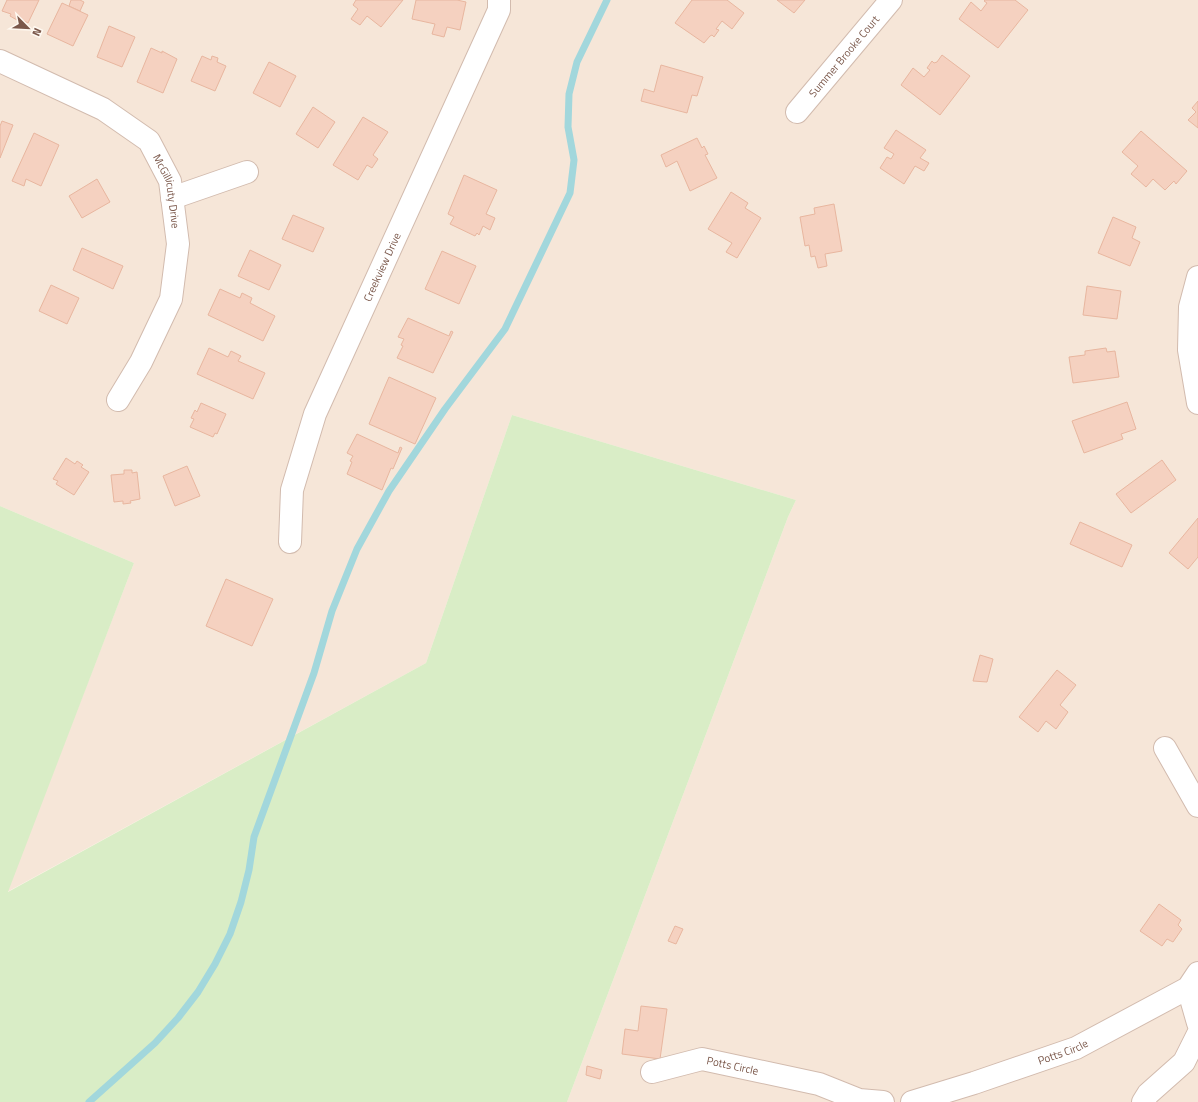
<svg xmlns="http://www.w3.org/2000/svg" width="1198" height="1102" font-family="'Titillium Web',sans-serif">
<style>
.residential{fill:#f6e6d8}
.green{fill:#d9edc6}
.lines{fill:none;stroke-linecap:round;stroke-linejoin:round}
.stream{stroke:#a2d7dc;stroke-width:7}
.building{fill:#f5d1c0;stroke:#e8b69f}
.minor-casing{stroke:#d2bbae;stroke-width:24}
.minor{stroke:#fff;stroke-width:22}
.labels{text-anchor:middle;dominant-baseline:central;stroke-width:3;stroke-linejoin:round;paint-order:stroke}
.street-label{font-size:11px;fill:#7b584b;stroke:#fff9f1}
</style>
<rect width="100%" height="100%" fill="#fef4ea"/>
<!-- residential -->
<path class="residential" d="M0,0H1198V1102H567L788,517L796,500L512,415L426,663L7,892L134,563L0,506Z"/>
<!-- green -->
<path class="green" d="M512,415L796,500L788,517L567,1102H0V506L134,563L8,892L426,663Z"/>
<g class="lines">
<!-- stream -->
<path class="stream" d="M89,1102L155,1043L178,1018L198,992L215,964L230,934L241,902L249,870L254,837L314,673L332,611L357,549L389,491L445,409L505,329L570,193L574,160L568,127L569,94L577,62L607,0"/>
</g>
<!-- building -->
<g class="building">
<path d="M7,0H39L28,23L18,18L17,20L10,16L11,14L2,11Z"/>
<path d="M71,0H80L84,2L80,11L69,6Z"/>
<path d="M356,0H403L381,27L367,16L360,25L351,19L358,9L353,5Z"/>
<path d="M416,0H457L466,2L460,30L447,27L444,37L432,34L435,24L412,19Z"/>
<path d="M692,0H727L744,13L732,29L722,21L716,29L719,30L714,37L712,35L710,36L704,43L675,23Z"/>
<path d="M777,0H805L794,13Z"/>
<path d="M985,0H1015L1028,10L998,48L959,19L971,2L981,11L987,3L984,1Z"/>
<path d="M62,3L88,15L73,46L47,34Z"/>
<path d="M109,26L135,37L122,67L97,57Z"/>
<path d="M151,48L162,53V51L177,59L163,93L137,82Z"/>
<path d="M942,55L970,76L940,115L901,85L913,68L924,77L930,70L927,68L932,61L934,63L937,62Z"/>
<path d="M202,56L211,60L212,56L218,58L217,62L226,66L215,91L191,81Z"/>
<path d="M269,62L296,76L280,107L253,93Z"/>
<path d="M661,65L703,77L697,96L692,95L687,113L641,101L644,89L654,92Z"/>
<path d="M1198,101V128L1188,120L1196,112L1192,108Z"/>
<path d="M313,107L335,122L318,148L296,134Z"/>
<path d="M363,117L388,132L373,155L378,159L372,168L367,165L358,180L333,165Z"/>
<path d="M2,121L13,125L0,158V126Z"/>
<path d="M896,130L926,150L920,158L929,163L924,171L915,166L904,184L880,168L887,157L891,159L894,154L884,148Z"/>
<path d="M1141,131L1187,171L1176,184L1174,181L1165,190L1153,179L1146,187L1137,179L1131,174L1138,166L1122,152Z"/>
<path d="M34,133L59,145L41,186L26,179L24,186L12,181Z"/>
<path d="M697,138L702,148L704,146L708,154L705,155L717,178L690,191L677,161L666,167L661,155Z"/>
<path d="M464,175L497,190L486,214L495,218L490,230L483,226L479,235L477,233L475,236L450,224L454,217L448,214Z"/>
<path d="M97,179L110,202L82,218L69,196Z"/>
<path d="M731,192L748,203L745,208L761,218L737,258L726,252L732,243L708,229Z"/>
<path d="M834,204L842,251L825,254L827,266L818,268L815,256L811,257L809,245L805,246L800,217L815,214L814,208Z"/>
<path d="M293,215L324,228L313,252L282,239Z"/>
<path d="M1113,217L1136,227L1132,238L1140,242L1130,266L1098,253Z"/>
<path d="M82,248L123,266L113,289L73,270Z"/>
<path d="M250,250L281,265L269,290L238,276Z"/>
<path d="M442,251L476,266L459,304L425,289Z"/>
<path d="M51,285L79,298L67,324L39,311Z"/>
<path d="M1087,286L1121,291L1117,319L1083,315Z"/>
<path d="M220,289L240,298L242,293L252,298L250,303L275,316L263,341L208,315Z"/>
<path d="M408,318L449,336L451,331L453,332L433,373L397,358L403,346L401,345L404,339L398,337Z"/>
<path d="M209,348L228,357L231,351L241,356L238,361L265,373L253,399L197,374Z"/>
<path d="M1106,348L1107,352L1115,351L1119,377L1073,383L1069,357L1085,355V351Z"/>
<path d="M389,377L436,398L415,444L369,424Z"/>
<path d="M1127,402L1136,429L1121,434L1123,439L1084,453L1072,421Z"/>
<path d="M201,403L226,414L217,434L215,433L213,437L190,427L194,419L191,418L195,410L197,412Z"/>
<path d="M357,434L398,453L400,447L402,448L393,469L391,468L382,490L347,474L352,462L350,461L353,456L347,453Z"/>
<path d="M66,458L75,464L77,461L83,465L81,467L89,472L74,495L56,484L58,481L53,479Z"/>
<path d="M1162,460L1176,480L1131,513L1116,494Z"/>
<path d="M187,466L200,496L175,506L163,476Z"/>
<path d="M124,470H132V473L137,472L140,499L130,501L131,503L123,504V501L114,502L111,475L124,474Z"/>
<path d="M1198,518V557L1188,569L1169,553Z"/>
<path d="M1080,522L1132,545L1122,567L1070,544Z"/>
<path d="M226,579L273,599L252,646L206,626Z"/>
<path d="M980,655L993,659L987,682L973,681Z"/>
<path d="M1057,670L1076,685L1060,705L1068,712L1056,729L1046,721L1038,732L1019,717Z"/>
<path d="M1159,904L1181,920L1178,925L1182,929L1173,942L1167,939L1162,946L1140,931Z"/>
<path d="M675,926L683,929L676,944L668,941Z"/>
<path d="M641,1006L667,1009L660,1059L622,1054L625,1029L638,1031Z"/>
<path d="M587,1066L602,1070L600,1079L586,1075Z"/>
</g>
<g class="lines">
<defs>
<g id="minor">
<path id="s1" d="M0,61L103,109L149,141L170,181L178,244L171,299L141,362L118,400"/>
<path id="s2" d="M797,112L891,0"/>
<path d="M172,198L247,172"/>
<path d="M1198,277L1190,307L1189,350L1198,403"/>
<path id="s3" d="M290,542L292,490L315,414L499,10V0"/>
<path d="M1165,748L1198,806"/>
<path d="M1188,988L1198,1023"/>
<path id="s4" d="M652,1072L702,1059L819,1084L859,1100L883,1102"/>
<path id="s5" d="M912,1102L974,1083L1076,1048L1188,988L1198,973"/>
<path d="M1143,1102L1148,1094L1184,1062L1198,1034"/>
</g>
</defs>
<!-- minor casing -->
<use href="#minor" class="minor-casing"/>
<!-- minor -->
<use href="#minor" class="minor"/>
</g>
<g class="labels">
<!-- street labels -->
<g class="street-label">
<text stroke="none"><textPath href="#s2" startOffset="73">Summer Brooke Court</textPath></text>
<text stroke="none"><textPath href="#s1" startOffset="224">McGillicuty Drive</textPath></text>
<text stroke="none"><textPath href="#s3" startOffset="293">Creekview Drive</textPath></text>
<text stroke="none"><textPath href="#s5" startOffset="159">Potts Circle</textPath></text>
<text stroke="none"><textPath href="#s4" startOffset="83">Potts Circle</textPath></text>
</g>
</g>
<!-- north arrow -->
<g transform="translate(28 28) rotate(114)" stroke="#fff9f1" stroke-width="3" paint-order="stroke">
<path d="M0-3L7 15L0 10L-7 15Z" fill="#7b584b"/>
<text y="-6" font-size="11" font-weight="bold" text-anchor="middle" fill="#7b584b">N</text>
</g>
</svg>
